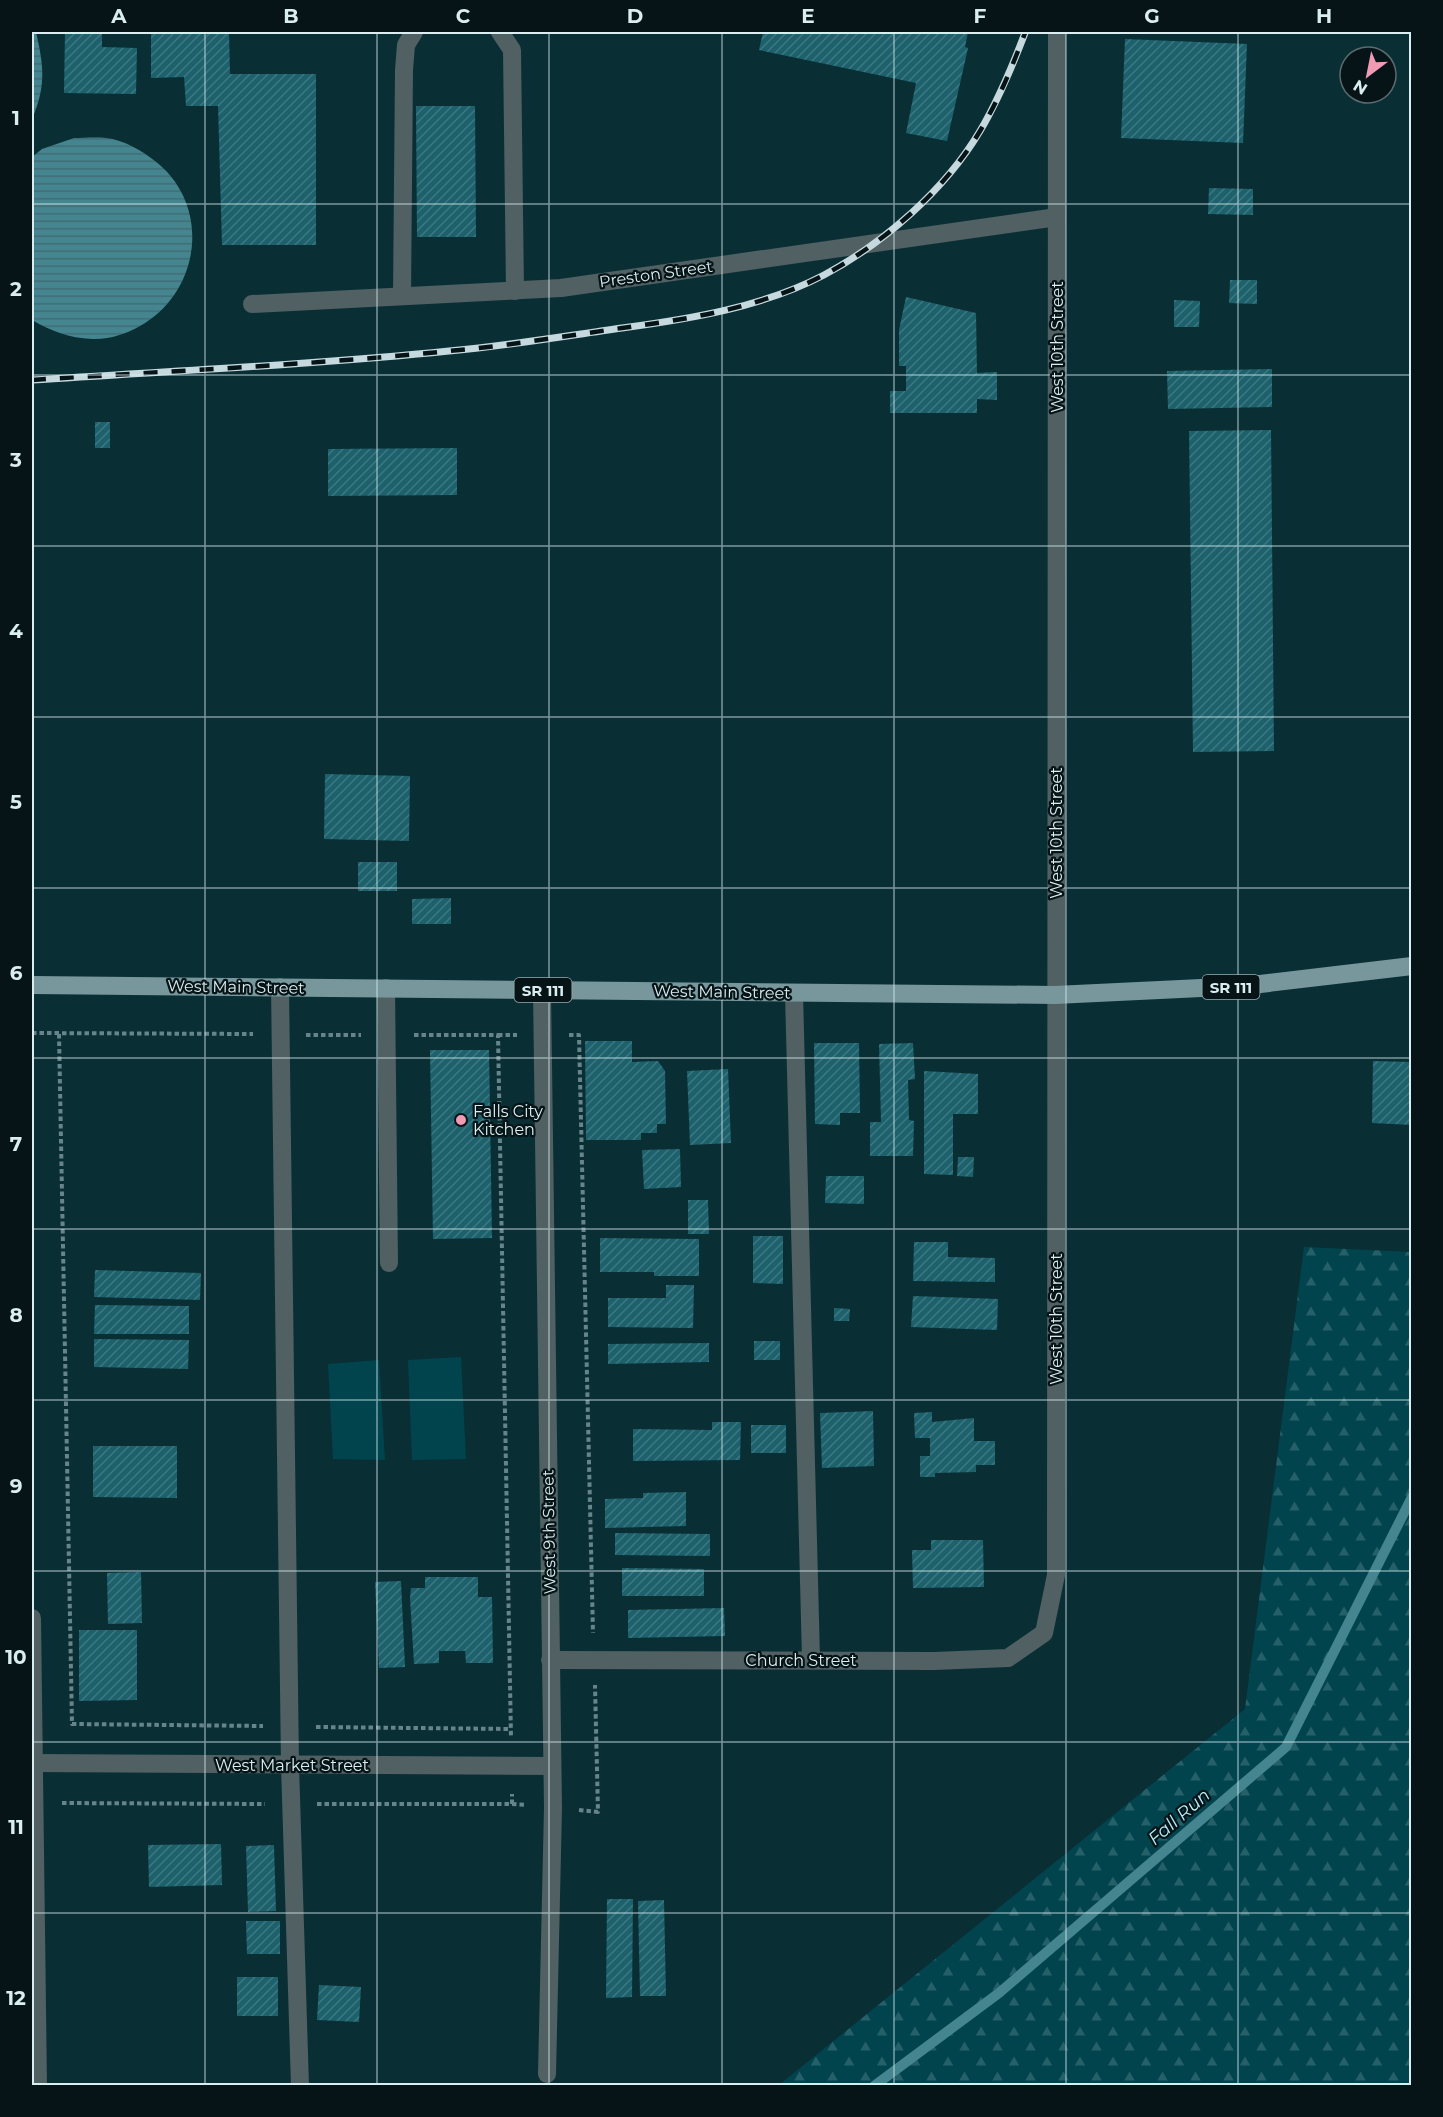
<svg xmlns="http://www.w3.org/2000/svg" width="1443" height="2117" font-family="Montserrat,sans-serif">
<style>
.forest{fill:url(#forest-firs)}
.pitch{fill:#01444e}
.water{fill:url(#water-rules)}
.lines{fill:none;stroke-linecap:round;stroke-linejoin:round}
.stream{stroke:#448590;stroke-width:10}
.building{fill:url(#building-hatch)}
.path{stroke:#668489;stroke-width:4;stroke-dasharray:4.5 3;stroke-linecap:butt}
.minor{stroke:#516063;stroke-width:18}
.major{stroke:#77979c;stroke-width:18}
.rail-casing{stroke:#c5d9de;stroke-width:7}
.rail{stroke:#061417;stroke-width:4.5;stroke-dasharray:14;stroke-linecap:butt}
.grid{fill:none;stroke:#daedf1;stroke-width:1.5;stroke-opacity:0.55}
.poi-dot{fill:#f19ab4;stroke:#061417;stroke-width:2}
.labels{text-anchor:middle;dominant-baseline:central;stroke-width:4.5;stroke-linejoin:round;paint-order:stroke}
.shield{fill:#061417;stroke:#9aacb0;stroke-width:1.5}
.shield-label{font-size:15px;font-weight:bold;fill:#daedf1}
.street-label{font-size:16px;fill:#daedf1;stroke:#061417}
.poi-label{font-size:16px;fill:#daedf1;stroke:#061417;text-anchor:start}
.water-label{font-size:18px;font-style:italic;fill:#b7effa;stroke:#061417}
.neatline{fill:none;stroke:#daedf1;stroke-width:2}
.grid-label{font-size:20px;text-anchor:middle;font-weight:bold;fill:#daedf1}
</style>
<defs>
<pattern id="forest-firs" width="22" height="20" patternUnits="userSpaceOnUse" patternTransform="scale(1.5)"><rect width="22" height="20" fill="#01444e"/><path d="M5 1l3.5 6h-7zM16 11l3.5 6h-7z" fill="#255f68"/></pattern>
<pattern id="water-rules" width="6" height="5" patternUnits="userSpaceOnUse" patternTransform="scale(1.5)"><rect width="6" height="5" fill="#448590"/><path d="M0 2.5h6" fill="none" stroke="#436c73"/></pattern>
<pattern id="building-hatch" width="6" height="6" patternUnits="userSpaceOnUse" patternTransform="scale(1.5)"><rect width="6" height="6" fill="#1d616c"/><path d="M-1 1l2-2M0 6l6-6M5 7l2-2" fill="none" stroke="#3d7881"/></pattern>
</defs>
<rect width="100%" height="100%" fill="#092f35"/>
<!-- forest -->
<path class="forest" d="M1304,1247L1411,1252V2085H779L1245,1709Z"/>
<!-- pitch -->
<g class="pitch">
<path d="M461,1357L466,1459L412,1460L408,1360Z"/>
<path d="M379,1360L385,1460L333,1459L328,1364Z"/>
</g>
<!-- water -->
<g class="water">
<path d="M32,32H36C44,67 46,86 32,119Z"/>
<path d="M74,138C84,138 96,137 106,138C124,140 141,150 155,161C212,205 201,292 140,326C126,334 108,340 92,339C69,338 51,331 32,320V157L42,149Z"/>
</g>
<g class="lines">
<!-- stream -->
<path class="stream" d="M874,2086L999,1993L1286,1747L1412,1497"/>
</g>
<!-- building -->
<g class="building">
<path d="M65,32H102V47L137,48L136,94L64,93Z"/>
<path d="M151,32H229L230,74H316V245H222L218,106H186L184,77L151,78Z"/>
<path d="M763,32H968L965,47L968,48L947,141L906,133L916,83L759,50Z"/>
<path d="M1125,39L1247,44L1243,143L1121,138Z"/>
<path d="M416,106H475L476,237H417Z"/>
<path d="M1209,188L1253,189V215L1208,214Z"/>
<path d="M1230,280H1257V304L1229,303Z"/>
<path d="M906,297L976,313L977,373L997,372V400L977,399V413H890V391H906V366H899V330Z"/>
<path d="M1174,300L1200,301L1199,327H1174Z"/>
<path d="M1272,369V407L1168,409L1167,371Z"/>
<rect x="95" y="422" width="15" height="26"/>
<path d="M1271,430L1274,751L1193,752L1189,431Z"/>
<path d="M457,448V495L328,496V449Z"/>
<path d="M325,774L410,776L409,841L324,839Z"/>
<rect x="358" y="862" width="39" height="29"/>
<path d="M451,898V924H412V899Z"/>
<path d="M585,1041H632V1062L658,1061L665,1071L666,1124H657V1133H641V1140H586Z"/>
<path d="M814,1043H859L860,1113H840V1125L815,1124Z"/>
<path d="M913,1043L915,1079L908,1080L909,1120L914,1121L913,1156H870V1122H881L879,1044Z"/>
<path d="M430,1050H489L492,1238L433,1239Z"/>
<path d="M1373,1061L1412,1062V1125L1372,1123Z"/>
<path d="M728,1069L731,1143L690,1145L687,1071Z"/>
<path d="M924,1071L978,1074V1114H953V1175L924,1174Z"/>
<path d="M680,1149L681,1187L644,1189L642,1150Z"/>
<path d="M958,1157H974L973,1177L957,1176Z"/>
<path d="M826,1176H864V1204L825,1203Z"/>
<path d="M688,1200H708L709,1234H688Z"/>
<path d="M753,1236H783V1284L753,1283Z"/>
<path d="M600,1238L699,1239V1276H654V1272H600Z"/>
<path d="M914,1242H948V1257L995,1258V1282L913,1281Z"/>
<path d="M95,1270L201,1273L200,1300L94,1297Z"/>
<path d="M666,1285H694L693,1328L608,1327V1298H666Z"/>
<path d="M913,1296L998,1299L997,1330L911,1327Z"/>
<path d="M95,1305L189,1306V1334H94Z"/>
<path d="M834,1308L850,1309L849,1321H834Z"/>
<path d="M94,1339L189,1340L188,1369L94,1367Z"/>
<rect x="754" y="1341" width="26" height="19"/>
<path d="M709,1343V1362L608,1364V1344Z"/>
<path d="M873,1411L874,1466L822,1468L820,1413Z"/>
<path d="M932,1412V1422L974,1418V1441H995V1465H976V1472L935,1473V1477H920V1456H930V1438H915L914,1413Z"/>
<path d="M712,1422H741L740,1460L633,1461V1429L712,1430Z"/>
<rect x="751" y="1425" width="35" height="28"/>
<path d="M93,1446H177V1498L93,1497Z"/>
<path d="M686,1492V1526L605,1528V1499L643,1498V1493Z"/>
<path d="M615,1533L710,1534V1556L615,1555Z"/>
<path d="M931,1540H983L984,1587L913,1588L912,1550H931Z"/>
<path d="M622,1568L704,1569V1596H622Z"/>
<path d="M141,1572L142,1623L108,1624L107,1573Z"/>
<path d="M425,1577H478V1597H492L493,1663H466L465,1651H439V1663L414,1664L410,1598L411,1588H425Z"/>
<path d="M401,1581L405,1667L379,1668L375,1582Z"/>
<path d="M724,1608L725,1636L628,1638V1610Z"/>
<path d="M79,1630H137V1700L79,1701Z"/>
<path d="M221,1844L222,1885L149,1887L148,1845Z"/>
<path d="M274,1845L276,1911L248,1912L246,1846Z"/>
<path d="M607,1899H633L632,1997L606,1998Z"/>
<path d="M664,1900L666,1996H640L638,1901Z"/>
<path d="M246,1921H280V1954H247Z"/>
<rect x="237" y="1977" width="41" height="39"/>
<path d="M319,1985L361,1987L359,2022L317,2020Z"/>
</g>
<g class="lines">
<!-- path -->
<g class="path">
<path d="M32,1033L253,1034"/>
<path d="M59,1034L72,1724L263,1726"/>
<path d="M306,1035H361"/>
<path d="M414,1035H498L511,1738"/>
<path d="M498,1035H517"/>
<path d="M569,1035H579L593,1633"/>
<path d="M316,1727L511,1729"/>
<path d="M62,1803L265,1804"/>
<path d="M317,1804H512V1794"/>
<path d="M512,1804L527,1805"/>
<path d="M579,1810L598,1812L595,1685"/>
</g>
<!-- minor -->
<g class="minor">
<path d="M500,32L512,50L515,291"/>
<path d="M402,296L404,70L406,45L414,32"/>
<path d="M252,304L561,288L1057,217"/>
<path d="M280,987L290,1765L300,2086"/>
<path d="M386,988L389,1263"/>
<path d="M542,990L553,1808L547,2074"/>
<path d="M794,993L811,1659"/>
<path d="M32,1618L38,2086"/>
<path d="M550,1660L934,1661L1008,1658L1044,1633L1056,1575L1057,32"/>
<path d="M32,1763L552,1766"/>
</g>
<!-- major -->
<path class="major" d="M32,985L1055,995L1243,986L1412,966"/>
<defs>
<path id="rail" d="M32,380C170,371 310,365 449,351C507,346 565,336 622,328C690,319 763,307 824,275C884,243 945,190 980,131C999,99 1012,67 1025,33"/>
</defs>
<!-- rail casing -->
<use href="#rail" class="rail-casing"/>
<!-- rail -->
<use href="#rail" class="rail"/>
</g>
<!-- grid -->
<path class="grid" d="M205,32V2086M377,32V2086M549,32V2086M722,32V2086M894,32V2086M1066,32V2086M1238,32V2086M32,204H1412M32,375H1412M32,546H1412M32,717H1412M32,888H1412M32,1058H1412M32,1229H1412M32,1400H1412M32,1571H1412M32,1742H1412M32,1913H1412"/>
<!-- markers -->
<circle class="poi-dot" cx="461" cy="1120" r="6"/>
<g class="labels">
<!-- shield labels -->
<g class="shield">
<rect x="1202.5" y="975" width="57" height="24" rx="4.5"/>
<rect x="514.5" y="978" width="57" height="24" rx="4.5"/>
</g>
<g class="shield-label">
<text x="1231" y="987">SR 111</text>
<text x="543" y="990">SR 111</text>
</g>
<!-- street labels -->
<g class="street-label">
<text transform="translate(656 274) rotate(-8)">Preston Street</text>
<text transform="translate(1057 347) rotate(-90)">West 10th Street</text>
<text transform="translate(1056 833) rotate(-90)">West 10th Street</text>
<text transform="translate(236 987) rotate(1)">West Main Street</text>
<text transform="translate(722 992) rotate(1)">West Main Street</text>
<text transform="translate(1056 1319) rotate(-90)">West 10th Street</text>
<text transform="translate(549 1532) rotate(-91)">West 9th Street</text>
<text x="801" y="1660">Church Street</text>
<text x="292" y="1765">West Market Street</text>
</g>
<!-- poi labels -->
<g class="poi-label">
<text x="473" y="1111">Falls City<tspan x="473" dy="18">Kitchen</tspan></text>
</g>
<!-- water labels -->
<g class="water-label">
<text transform="translate(1179 1817) rotate(-41)">Fall Run</text>
</g>
</g>
<!-- border -->
<rect width="1443" height="2117" fill="none" stroke="#061417" stroke-width="66"/>
<!-- north arrow -->
<g transform="translate(1368 75) rotate(212)"><circle r="28" fill="#061417" stroke="#5b6b6e" stroke-width="1.5"/>
<path d="M0-4.5L10 22L0 15L-10 22Z" fill="#f19ab4"/>
<text y="-9" font-size="16" font-weight="bold" text-anchor="middle" fill="#daedf1">N</text>
</g>
<rect x="33" y="33" width="1377" height="2051" class="neatline"/>
<g class="grid-label">
<text x="119" y="23">A</text>
<text x="291" y="23">B</text>
<text x="463" y="23">C</text>
<text x="635" y="23">D</text>
<text x="808" y="23">E</text>
<text x="980" y="23">F</text>
<text x="1152" y="23">G</text>
<text x="1324" y="23">H</text>
<text x="16" y="125">1</text>
<text x="16" y="296">2</text>
<text x="16" y="467">3</text>
<text x="16" y="638">4</text>
<text x="16" y="809">5</text>
<text x="16" y="980">6</text>
<text x="16" y="1151">7</text>
<text x="16" y="1322">8</text>
<text x="16" y="1493">9</text>
<text x="16" y="1664">10</text>
<text x="16" y="1834">11</text>
<text x="16" y="2005">12</text>
</g>
</svg>
